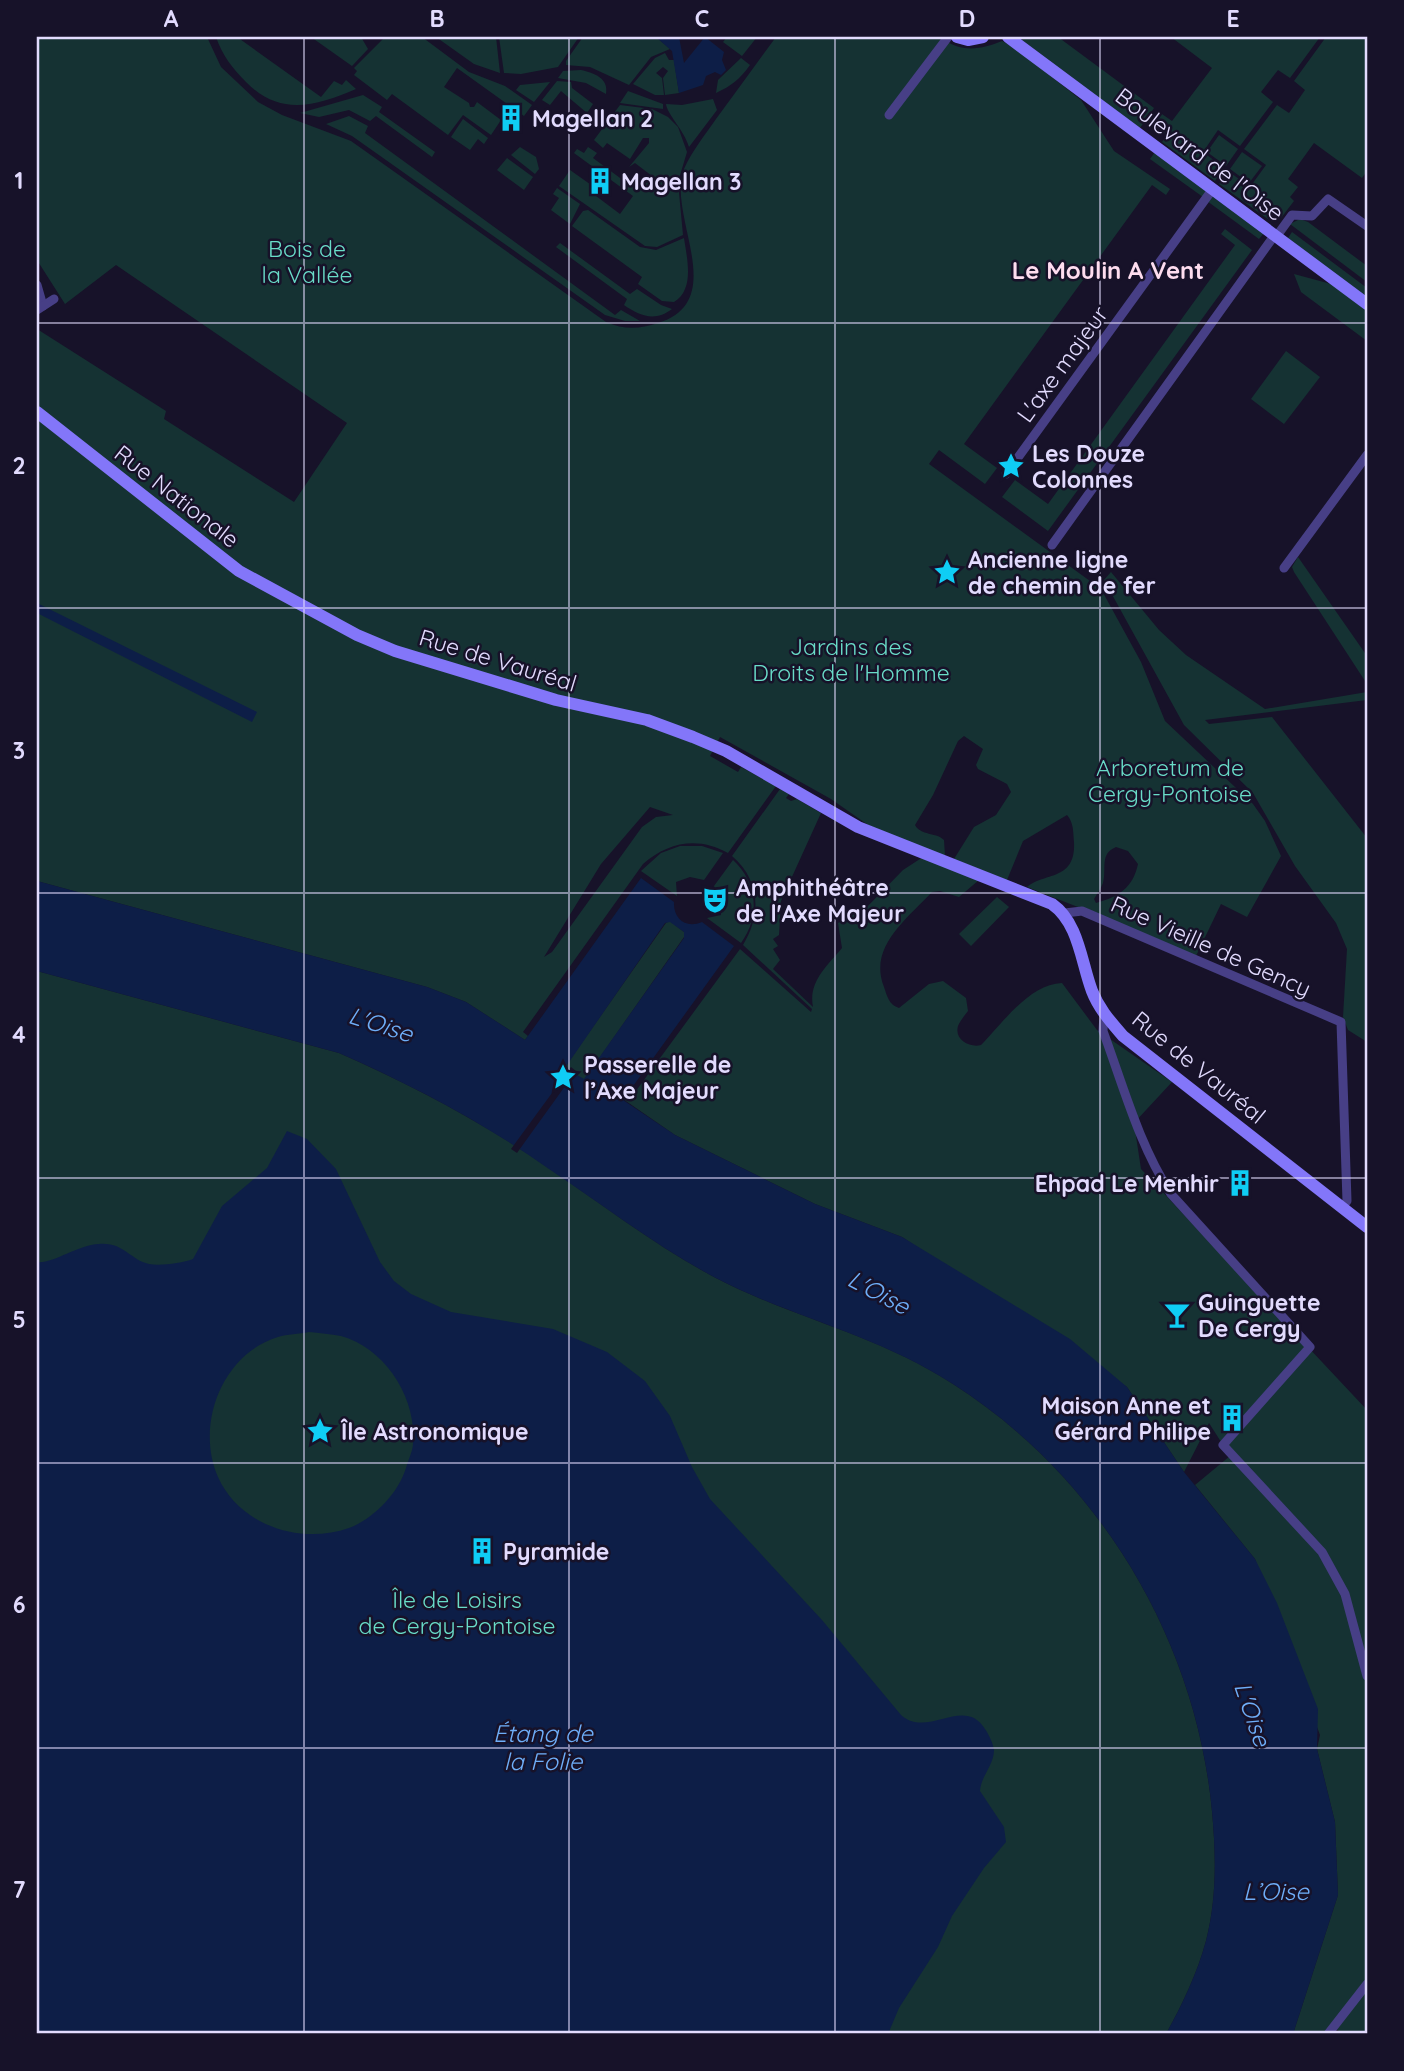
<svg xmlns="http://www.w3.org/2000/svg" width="1404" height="2071" font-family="Quicksand,sans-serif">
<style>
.green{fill:#153233;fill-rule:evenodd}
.water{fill:#0d1e47;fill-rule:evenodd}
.pier{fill:#171229}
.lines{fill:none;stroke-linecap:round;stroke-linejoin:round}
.street{stroke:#473f86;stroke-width:9}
.secondary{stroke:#8376f9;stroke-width:12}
.grid{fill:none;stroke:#e2dbfe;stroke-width:2;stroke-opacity:0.55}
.labels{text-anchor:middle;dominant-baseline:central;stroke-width:5;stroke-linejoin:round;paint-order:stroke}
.poi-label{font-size:23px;font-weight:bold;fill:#e2dbfe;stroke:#171229;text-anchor:start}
.street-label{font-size:23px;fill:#e2dbfe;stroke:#171229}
.park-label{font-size:23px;fill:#69dcc8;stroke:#171229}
.neighbourhood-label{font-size:24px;font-weight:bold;fill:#feddef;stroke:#171229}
.water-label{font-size:24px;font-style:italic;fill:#6eaef9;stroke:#171229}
.neatline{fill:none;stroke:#e2dbfe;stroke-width:2.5}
.grid-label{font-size:23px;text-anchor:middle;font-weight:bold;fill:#e2dbfe}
</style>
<rect width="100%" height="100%" fill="#171229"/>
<!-- green -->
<g class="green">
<path d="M37,37H207L221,67L258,102L282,115L351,141L606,322C624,330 640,329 658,323C731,300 666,215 684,169C692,151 705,135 716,119C736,92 756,64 776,37H941C959,53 981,50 1002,41L1014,47L1081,100L1114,151L1170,189L1166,195L1152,185L964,444L997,468L985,484L939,450L929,464L1101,589L1141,662L1165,721L1253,804L1265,821L1281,856L1247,917L1221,904L1196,956C1140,930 1084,910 1027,887C1045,872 1076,881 1074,842C1073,832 1074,823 1067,815L1023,841L1007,880L954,859L974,827L996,815L1011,792L1007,784L978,769L976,765L983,749L964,736L958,741L933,795L915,825C921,836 936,832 944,840L945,856L871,827L831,799L720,737L710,756L738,772L741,767L776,786L728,853C698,836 668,842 643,864L523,1032L528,1036L525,1040L466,1002L427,987L37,881V329L166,411L164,419L294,502L347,423L116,265L65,304L37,260ZM650,807L673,815L656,817L642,827L552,952L544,957L601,864ZM1116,847L1128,851L1138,864C1133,888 1118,897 1096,903L1094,899C1097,894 1101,888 1103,883C1107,869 1099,854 1116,847Z"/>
<path d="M216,37H237L321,97L334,81L342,85L346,80L356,89C316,106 280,117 246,82C233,69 222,55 216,37Z"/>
<path d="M311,37H361L368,49L352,66Z"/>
<path d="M385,37H422L469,72L505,86L532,105L524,116L457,68L444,87L469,103L470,107H474L477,102L501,120L491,135L463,115L448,135L392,94L387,100L354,75L357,71L354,68Z"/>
<path d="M436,37H496L500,73L474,64Z"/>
<path d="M499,37H579L558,67L521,74L504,73Z"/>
<path d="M583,37H656L670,49L651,57L629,85L590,67L566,65V61Z"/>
<path d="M727,37H757L742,56L723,42Z"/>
<path d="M1018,37H1058L1154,108L1140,128Z"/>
<path d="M1171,37H1320L1290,78L1278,70L1261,92L1273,102L1240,146L1218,130L1203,152L1224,168L1215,181L1162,142L1167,135L1151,123L1159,112L1172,121L1212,68Z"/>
<path d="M1326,37H1367V171L1362,178L1314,143L1288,179L1298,187L1290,197L1294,201L1281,218L1277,216L1272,222L1219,184L1228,171L1250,187L1266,165L1244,149L1277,105L1289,113L1305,90L1294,81Z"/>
<path d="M665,53L669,60H674L679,93L665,95L663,78L668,71L663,67L656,73L662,78L664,95H655L633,84L655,58Z"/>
<path d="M741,58L750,65C740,79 731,86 716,93L718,80Z"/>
<path d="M581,70C594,73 609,78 606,94L586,83L558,78L563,71Z"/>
<path d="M557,81L571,82L572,88L593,104L587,113L561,91L550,105L542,100Z"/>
<path d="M550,82L534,102L516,90L520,85Z"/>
<path d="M628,91L663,104V109L620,103Z"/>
<path d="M363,95L382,107L379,112L435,152L432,157L376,116L370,121L349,110L319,117L300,113Z"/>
<path d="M713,99L717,110L689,147C684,130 667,114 666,104L682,105Z"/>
<path d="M620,105L652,109L668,117L678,127L687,152L678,182L683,235L657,247L645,246L559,186L570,170L594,187L589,192L591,196H596L620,214L633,196L574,153L577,149L584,153L588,147L597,153L593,158L639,192L652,176L635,163L629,167L649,143V138H643L630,159L607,143L603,148L594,140Z"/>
<path d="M349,116L368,126L365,133L615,315L621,310L640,321H625L605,315L352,136L326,124Z"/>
<path d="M463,119L488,138L484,144L478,139L470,150L451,137Z"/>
<path d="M1219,135L1238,149L1226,166L1207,152Z"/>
<path d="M520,147L536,157L539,169L535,174L511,155Z"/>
<path d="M1155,152L1207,191L1203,197L1150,159Z"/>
<path d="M1242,152L1262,166L1249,183L1230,169Z"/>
<path d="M507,158L533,177L524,190L497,170Z"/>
<path d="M557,188L580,204L570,224L551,210L559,198L553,194Z"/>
<path d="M1212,194L1264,233L1259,239L1207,201Z"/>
<path d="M588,210L640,247L656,250L684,238C687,259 695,289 674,302L662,301L638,284L642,277L572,226L583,211Z"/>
<path d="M1300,219L1308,222L1367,266V282L1290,224Z"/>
<path d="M1225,229L1252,250L1048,531L1002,497L1015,480L1048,504L1235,245L1221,234Z"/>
<path d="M1292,232L1367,288V297L1288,238Z"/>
<path d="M560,243L630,294L637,289L661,305L672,309C655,322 640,316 624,305L627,299L556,247Z"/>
<path d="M1294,274L1331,284L1367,310V341L1301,292Z"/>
<path d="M1286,351L1320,377L1284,424L1251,399Z"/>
<path d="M1298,557L1367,656V684L1294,572L1292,567Z"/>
<path d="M1111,572L1159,630L1186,655L1265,709L1367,692V700L1205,720L1209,724L1272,717L1367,838V1042L1348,1030L1343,1017L1347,949L1336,923L1295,866L1253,793L1184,725L1104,580Z"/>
<path d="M780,789L789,794L786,798L791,801L797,799L821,813L781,901L779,935L773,939L778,946L773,949L780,960L773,969L813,1007C808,982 827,966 842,948L838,923L866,908L903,870L923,857L979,880L959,897L940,891L932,892C907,919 868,947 884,987C887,996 889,1005 899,1008L929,984L943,981L966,998L968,1011C965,1015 960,1021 958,1026C954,1040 970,1048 981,1045C1002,1024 1029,984 1062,983L1097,1030L1172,1082L1134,1123L1141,1169L1367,1410V2034H1343L1331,2025L1325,2034H1293L1338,1895L1335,1822L1317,1749L1320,1735L1255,1559L1195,1485L1230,1456L1209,1423L1184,1472L1127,1387L902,1237L815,1204L675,1135L623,1099L625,1096L630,1099L740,949L811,1012L812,1009L743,945C762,914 760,880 732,856Z"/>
<path d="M680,846H702L723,853L704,880L690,877L676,882L677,896L641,871L661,853Z"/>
<path d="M733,860C757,882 761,916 741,943L707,918L721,915V901L714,886Z"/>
<path d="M997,897L1009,907L971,946L959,934Z"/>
<path d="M670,921L684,932V937L584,1080L564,1068L666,923Z"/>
<path d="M37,971L339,1053C412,1085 484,1123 550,1169C603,1205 656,1246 714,1277C792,1318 876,1334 953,1384C1099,1477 1196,1639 1212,1811C1216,1855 1217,1898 1206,1941C1197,1974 1182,2005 1166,2034H37Z"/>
</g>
<!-- water -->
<g class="water">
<path d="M656,37H679L684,63L705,37L724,52L722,60L726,70L721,75L715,72L706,76L703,85L679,93L672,51Z"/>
<path d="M37,603L257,712L252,722L37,613Z"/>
<path d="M641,878L674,902C673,919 686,929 702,922L734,946L623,1100L675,1135L815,1204L902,1237L1070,1339L1127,1387L1184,1472L1255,1559L1277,1603L1318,1709L1317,1749L1335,1822L1338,1895L1293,2034H1166C1182,2005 1197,1974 1206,1941C1217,1898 1216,1855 1212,1811C1196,1639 1099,1477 953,1384C875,1334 792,1318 714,1277C656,1246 603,1205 549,1169C484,1123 412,1085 339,1053L37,971V881L427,987L466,1002L525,1040ZM670,922L684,932V938L584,1079L565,1068L665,923Z"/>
<path d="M287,1131L307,1139L336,1169L380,1262L394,1281L411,1294L451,1312L553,1329L607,1352L645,1381L670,1416L692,1467L710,1499L822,1620L901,1715C928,1739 964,1695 985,1729C989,1735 993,1743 994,1750C994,1765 981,1776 980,1791L1004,1827L1006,1842L984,1868L952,1916L938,1947L899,2008L888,2034H37V1262C53,1264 77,1245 99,1244C124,1242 130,1260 149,1264C161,1266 182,1263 193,1259L222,1206L267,1168ZM309,1332C319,1333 331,1334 341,1336C385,1348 417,1398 413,1443C413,1451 408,1460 406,1468C398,1494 373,1519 349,1528C301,1545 240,1526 218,1477C195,1425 222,1354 278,1337C287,1334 299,1334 309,1332Z"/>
</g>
<!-- pier -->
<path class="pier" d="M571,1067L576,1071L527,1139L517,1153L511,1149Z"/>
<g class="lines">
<!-- street -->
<g class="street">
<path d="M889,115L948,37"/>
<path d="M1276,237L1292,215L1312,216L1328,199L1367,226"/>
<path d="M37,285L43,306"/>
<path d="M37,310L54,299"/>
<path d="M1006,474L1212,190"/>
<path d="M1052,545L1274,236"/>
<path d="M1284,568L1367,455"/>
<path d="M1065,913L1082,911L1341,1022L1347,1201L1343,1206"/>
<path d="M1104,1014L1103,1031C1123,1085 1139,1145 1171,1194L1310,1347L1223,1445L1322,1552L1345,1594L1367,1676"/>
<path d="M1328,2034L1367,1984"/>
</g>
<!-- secondary -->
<g class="secondary">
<path d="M957,37L968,40L983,37"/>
<path d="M1008,37L1367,304"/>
<path d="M37,412L239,571L357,635L395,651L556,700L647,720L693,737L726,751L858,827L1052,904C1079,923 1081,962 1092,991C1099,1009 1111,1022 1123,1036L1367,1227"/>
</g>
</g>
<!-- grid -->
<path class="grid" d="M304,37V2034M569,37V2034M835,37V2034M1100,37V2034M37,323H1367M37,608H1367M37,893H1367M37,1178H1367M37,1463H1367M37,1748H1367"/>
<!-- icons -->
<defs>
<symbol id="building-bare" viewBox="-9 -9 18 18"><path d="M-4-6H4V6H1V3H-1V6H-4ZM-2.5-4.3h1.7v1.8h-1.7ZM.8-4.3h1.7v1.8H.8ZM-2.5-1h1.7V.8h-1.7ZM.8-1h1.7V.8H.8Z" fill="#0fcdf5" stroke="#171229" stroke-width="2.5" paint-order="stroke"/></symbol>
<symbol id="sight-bare" viewBox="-9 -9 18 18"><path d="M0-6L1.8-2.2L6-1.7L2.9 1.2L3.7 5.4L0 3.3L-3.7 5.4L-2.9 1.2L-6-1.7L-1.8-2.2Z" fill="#0fcdf5" stroke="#171229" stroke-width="2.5" paint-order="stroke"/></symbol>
<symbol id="theatre-bare" viewBox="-9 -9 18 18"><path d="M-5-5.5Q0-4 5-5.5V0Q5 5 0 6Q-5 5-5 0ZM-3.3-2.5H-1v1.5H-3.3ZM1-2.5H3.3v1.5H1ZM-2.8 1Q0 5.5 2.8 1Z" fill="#0fcdf5" stroke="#171229" stroke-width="2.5" paint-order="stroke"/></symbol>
<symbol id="bar-bare" viewBox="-9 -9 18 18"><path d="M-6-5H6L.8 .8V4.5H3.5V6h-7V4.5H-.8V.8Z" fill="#0fcdf5" stroke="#171229" stroke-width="2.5" paint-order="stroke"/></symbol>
</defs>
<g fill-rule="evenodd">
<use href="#building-bare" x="492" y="99" width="38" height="38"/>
<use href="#building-bare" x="581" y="162" width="38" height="38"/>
<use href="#sight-bare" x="992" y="447" width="38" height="38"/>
<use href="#sight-bare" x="928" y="553" width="38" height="38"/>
<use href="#theatre-bare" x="696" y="881" width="38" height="38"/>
<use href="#sight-bare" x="544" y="1058" width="38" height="38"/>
<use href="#building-bare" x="1221" y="1164" width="38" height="38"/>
<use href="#bar-bare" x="1158" y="1296" width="38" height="38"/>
<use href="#building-bare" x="1213" y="1399" width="38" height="38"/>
<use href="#sight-bare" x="301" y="1412" width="38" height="38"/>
<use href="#building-bare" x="463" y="1532" width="38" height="38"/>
</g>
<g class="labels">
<!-- poi labels -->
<g class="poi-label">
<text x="532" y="118">Magellan 2</text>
<text x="621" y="181">Magellan 3</text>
<text x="1032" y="453">Les Douze<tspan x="1032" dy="26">Colonnes</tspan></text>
<text x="968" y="559">Ancienne ligne<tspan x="968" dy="26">de chemin de fer</tspan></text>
<text x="736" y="887">Amphithéâtre<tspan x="736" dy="26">de l'Axe Majeur</tspan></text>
<text x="584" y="1064">Passerelle de<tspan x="584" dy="26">l’Axe Majeur</tspan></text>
<text x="1219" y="1183" text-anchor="end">Ehpad Le Menhir</text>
<text x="1198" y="1302">Guinguette<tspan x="1198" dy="26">De Cergy</tspan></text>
<text x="1211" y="1405" text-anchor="end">Maison Anne et<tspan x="1211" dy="26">Gérard Philipe</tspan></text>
<text x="341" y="1431">Île Astronomique</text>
<text x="503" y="1551">Pyramide</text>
</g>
<!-- street labels -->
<g class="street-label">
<text transform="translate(1200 154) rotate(37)">Boulevard de l'Oise</text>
<text transform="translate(1062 364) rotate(-54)">L'axe majeur</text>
<text transform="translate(177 496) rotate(38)">Rue Nationale</text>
<text transform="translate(498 660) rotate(17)">Rue de Vauréal</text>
<text transform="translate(1211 946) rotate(24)">Rue Vieille de Gency</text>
<text transform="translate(1199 1067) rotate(39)">Rue de Vauréal</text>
</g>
<!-- park labels -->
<g class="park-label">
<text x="307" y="248">Bois de<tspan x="307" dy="26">la Vallée</tspan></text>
<text x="851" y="646">Jardins des<tspan x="851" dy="26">Droits de l'Homme</tspan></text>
<text x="1170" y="767">Arboretum de<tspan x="1170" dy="26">Cergy‐Pontoise</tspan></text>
<text x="457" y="1599">Île de Loisirs<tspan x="457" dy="26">de Cergy-Pontoise</tspan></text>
</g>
<!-- neighbourhood labels -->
<g class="neighbourhood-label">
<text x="1108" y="270">Le Moulin A Vent</text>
</g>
<!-- water labels -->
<g class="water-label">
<text transform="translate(381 1024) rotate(18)">L'Oise</text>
<text transform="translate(879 1292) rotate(28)">L'Oise</text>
<text transform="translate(1253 1714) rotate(71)">L'Oise</text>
<text x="543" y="1733">Étang de<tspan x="543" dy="28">la Folie</tspan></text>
<text x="1276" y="1891">L’Oise</text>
</g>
</g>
<!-- border -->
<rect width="1404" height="2071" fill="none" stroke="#171229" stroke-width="77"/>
<rect x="38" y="38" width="1328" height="1994" class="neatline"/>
<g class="grid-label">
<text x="171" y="27">A</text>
<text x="437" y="27">B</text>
<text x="702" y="27">C</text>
<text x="967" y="27">D</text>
<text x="1233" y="27">E</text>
<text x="19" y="189">1</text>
<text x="19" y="474">2</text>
<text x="19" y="759">3</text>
<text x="19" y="1043">4</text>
<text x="19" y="1328">5</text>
<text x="19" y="1613">6</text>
<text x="19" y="1898">7</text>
</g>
</svg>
